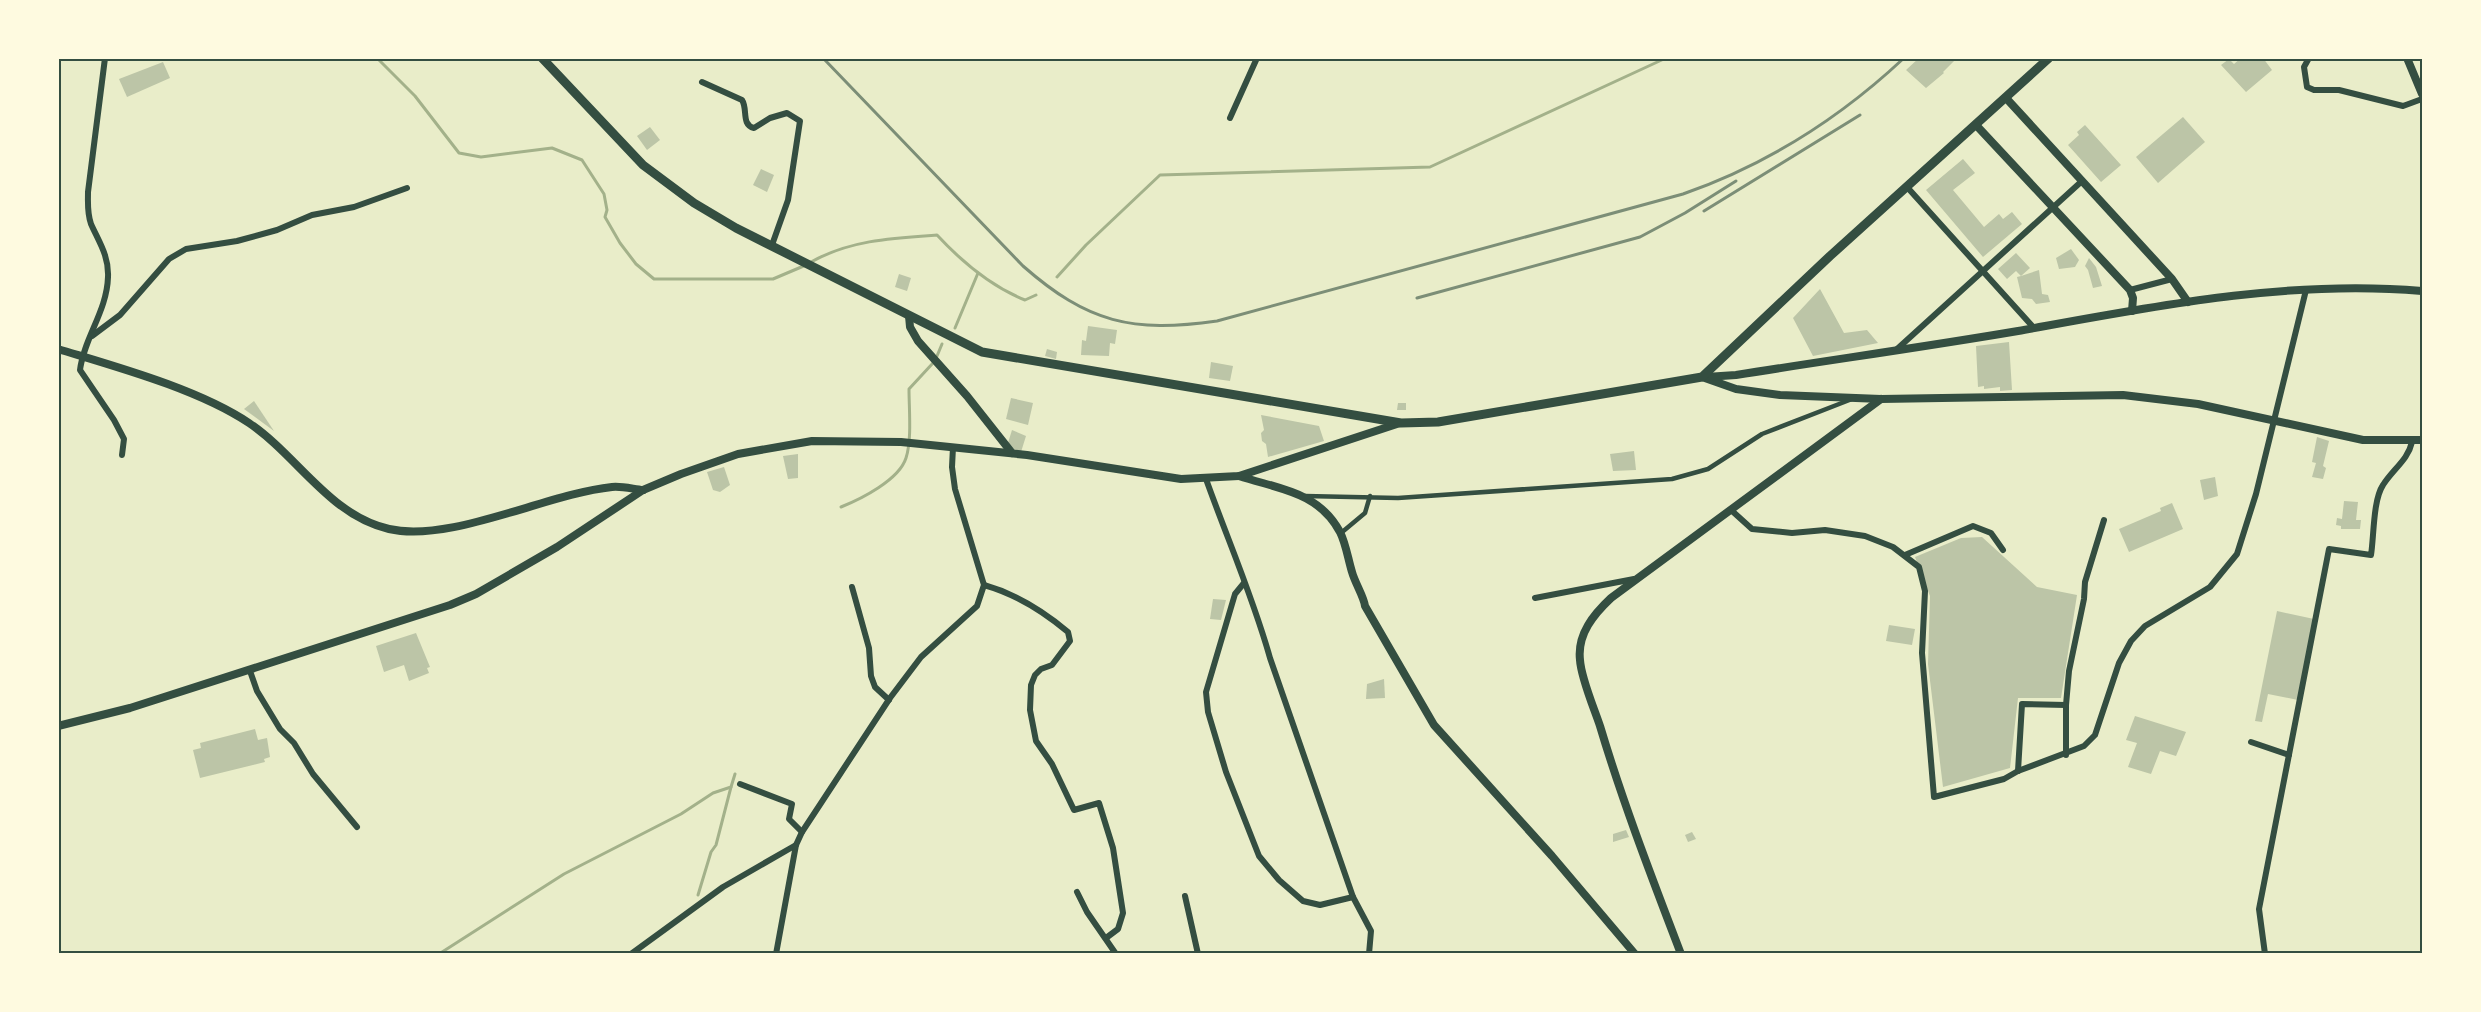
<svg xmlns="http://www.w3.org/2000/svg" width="2481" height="1012" font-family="'PT Sans Narrow',sans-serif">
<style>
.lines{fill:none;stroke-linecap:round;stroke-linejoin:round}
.stream{stroke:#a3b18a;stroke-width:3}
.building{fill:#bcc5a7}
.pedestrian{stroke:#344e41;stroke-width:4.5}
.minor{stroke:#344e41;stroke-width:6}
.tertiary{stroke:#344e41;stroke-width:8}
.primary{stroke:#344e41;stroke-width:9}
.rail{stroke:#7c8e77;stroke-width:3}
.neatline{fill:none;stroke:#344e41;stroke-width:2}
</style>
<rect width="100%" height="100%" fill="#e9edc9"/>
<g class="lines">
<!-- stream -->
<g class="stream">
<path d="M379,60L415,96L459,153L481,157L552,148L582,160L604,194L607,210L605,217L620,243L636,264L654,279H773L806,265"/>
<path d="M811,262C850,240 893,238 937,235C962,262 990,286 1025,300L1036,295"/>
<path d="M1057,277L1086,245L1160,175L1430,167L1666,58"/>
<path d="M955,328L978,273"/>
<path d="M937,356L942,344"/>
<path d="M841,507C861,499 899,480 906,458C912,440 909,409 909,389L933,363"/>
<path d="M698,895L711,852L716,845L731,787"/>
<path d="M439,954L564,874L681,814L713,793L731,787L735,774"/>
</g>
</g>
<!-- building -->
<g class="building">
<path d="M1919,58H1957L1943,72L1944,73L1926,88L1906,70Z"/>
<path d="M2241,58H2263L2272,70L2246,92L2221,65L2229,59L2234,64Z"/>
<path d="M163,62L170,78L127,97L119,79Z"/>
<path d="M2183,117L2205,142L2158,183L2136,157Z"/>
<path d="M2085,125L2121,165L2101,182L2068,145L2079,135L2077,132Z"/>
<path d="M650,127L660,140L647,150L637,136Z"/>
<path d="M1963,159L1975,173L1953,190L1984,227L1999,214L2003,219L2012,212L2022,224L1983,257L1926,190Z"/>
<path d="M761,169L774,175L767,192L753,185Z"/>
<path d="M2071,249L2079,260L2075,267L2059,269L2056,258Z"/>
<path d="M2016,253L2030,268L2021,276L2039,270L2042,294L2048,295L2050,302L2036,304L2032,299L2022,298L2017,277L2021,276L2016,271L2007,279L1998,269Z"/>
<path d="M2089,258L2096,267L2102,286L2093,288L2088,270L2085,266Z"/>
<path d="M899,274L911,278L907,291L895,287Z"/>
<path d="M1820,289L1844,333L1867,330L1878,343L1813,356L1793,318Z"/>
<path d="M1088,326L1117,330L1115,344L1110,343L1109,356L1081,355L1082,340L1086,341Z"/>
<path d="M2009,342L2012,390L2000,391V387L1984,389V386L1978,387L1976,346Z"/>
<path d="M1047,349L1057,352L1056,359L1045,356Z"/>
<path d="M1211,362L1233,366L1230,381L1209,378Z"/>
<path d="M1011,398L1033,403L1028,425L1006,419Z"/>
<path d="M254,401L274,431L244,409Z"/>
<path d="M1398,403H1406V410H1397Z"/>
<path d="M1261,415L1319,426L1324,441L1268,457L1266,444L1262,441L1261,433L1264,430Z"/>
<path d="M1012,430L1026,436L1021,452L1007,446Z"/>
<path d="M2317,437L2329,441L2323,466L2326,468L2323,479L2312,477L2316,463L2312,462Z"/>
<path d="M1634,451L1636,470L1613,471L1610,454Z"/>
<path d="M798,454V478L788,479L783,456Z"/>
<path d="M724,467L730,485L720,492L713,490L707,472Z"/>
<path d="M2215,477L2218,496L2204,500L2200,480Z"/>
<path d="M2344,501L2358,502L2356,520H2361L2360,529H2341V526L2336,525L2337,518L2342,519Z"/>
<path d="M2172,503L2183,529L2129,552L2119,529L2161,511L2160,508Z"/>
<path d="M1982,537L2037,587L2077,595L2061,698H2018L2010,768L1943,787L1928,664L1930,596L1915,557L1961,538Z"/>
<path d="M1213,599L1226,600L1221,620L1210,619Z"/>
<path d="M2277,611L2314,619L2298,700L2268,694L2262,722L2255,721Z"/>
<path d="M1889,625L1915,629L1912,645L1886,641Z"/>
<path d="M416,633L430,667L427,668L429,673L409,681L404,665L384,672L376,646Z"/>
<path d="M1384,679L1385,698L1366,699L1367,684Z"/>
<path d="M2135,716L2186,732L2176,756L2160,751L2151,774L2128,767L2137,743L2126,740Z"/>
<path d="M255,729L258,740L267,738L270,757L264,759L265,762L200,778L193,750L201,748L200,743Z"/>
<path d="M1626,830L1629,837L1613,842V834Z"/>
<path d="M1692,832L1696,839L1688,842L1685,835Z"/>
</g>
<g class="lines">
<!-- pedestrian -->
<g class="pedestrian">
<path d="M1305,496L1398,498L1672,479L1708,469L1762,434L1852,399"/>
<path d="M1341,533L1365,513L1370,496"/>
</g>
<!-- minor -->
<g class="minor">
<path d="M105,58L88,192C88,203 87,213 91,224C99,242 109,256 108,277C107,311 84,338 80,370L114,420L124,439L122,455"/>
<path d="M2309,58L2304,67L2307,87L2314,90H2339L2403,106L2422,99"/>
<path d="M702,82L742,100C748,109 741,125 754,128L770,118L787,113L800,121L788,200L772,245"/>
<path d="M1230,118L1257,58"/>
<path d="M1907,187L2034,328"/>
<path d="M2130,290L2172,279"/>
<path d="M92,336L120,315L169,259L186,249L237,241L277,230L312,215L354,207L407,188"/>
<path d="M1896,350L2082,181"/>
<path d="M1206,479C1227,538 1253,597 1270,658L1353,897L1371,931L1369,954"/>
<path d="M1731,510L1752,529L1792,533L1825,530L1865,536L1893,547L1919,567L1925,591L1922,653L1934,797L2004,779L2018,771L2084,746L2095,735L2119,663L2131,641L2145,626L2210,587L2237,554L2256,494L2306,290"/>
<path d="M1905,555L1973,526L1991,533L2003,550"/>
<path d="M1244,583L1235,594L1206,692L1208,712L1226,772L1259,856L1279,880L1303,901L1320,905L1353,897"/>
<path d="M984,585C1016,594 1043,611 1068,632L1070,641L1052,665L1041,669L1035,675L1031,685L1030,710L1036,741L1052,764L1074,810L1099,803L1113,848L1123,913L1118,929L1106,938"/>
<path d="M852,587L869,648L871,676L875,687L889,700"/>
<path d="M1535,598L1634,579"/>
<path d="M250,671L257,691L280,729L294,743L313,774L357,827"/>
<path d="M2251,742L2289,755"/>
<path d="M2066,755V705L2069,671L2084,599L2085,582L2104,520"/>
<path d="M2018,771L2022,704L2066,705"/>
<path d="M740,784L792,804L789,819L802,832"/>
<path d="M1077,892L1087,912L1116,954"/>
<path d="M1185,896L1198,954"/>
<path d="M631,954L723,887L796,845"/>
<path d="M776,954L796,845L802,832L890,698L921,657L977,606L984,585L955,489L952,467L953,447"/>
<path d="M2265,954L2259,909L2329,549L2371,555C2374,536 2373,500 2383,485C2393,469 2408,460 2412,442"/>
</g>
<!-- tertiary -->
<g class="tertiary">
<path d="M2407,58L2422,94"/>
<path d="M2006,98L2172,279L2188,302"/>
<path d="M1976,125L2130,290L2133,298L2132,311"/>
<path d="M909,316L910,327L918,341L967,396L1012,453"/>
<path d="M58,349C117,367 198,389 249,423C298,456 329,515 389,529C451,543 546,494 612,487C622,486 633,489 643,490"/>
<path d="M1702,377L1736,389L1780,395L1881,399L2123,395L2198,404L2363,440H2422"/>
<path d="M1706,377L1736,375C1830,360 1924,347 2018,331C2150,307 2287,279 2422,291"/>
<path d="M1239,476C1278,489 1318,491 1340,532C1346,544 1348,559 1352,572C1355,583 1364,597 1365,606L1434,725L1552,856L1635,954"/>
<path d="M58,726L130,708L450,605L476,594L557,547L643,490L681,474L738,454L812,441L901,442L1027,455L1181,479L1239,476L1400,423"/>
<path d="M1681,954C1652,878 1623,803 1600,726C1594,708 1581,678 1580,660C1577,634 1594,614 1611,598L1881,399"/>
</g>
<!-- primary -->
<path class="primary" d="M542,58L643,165L694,203L736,228L982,352L1401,423L1438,422L1702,377L1830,256L2049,58"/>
<!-- rail -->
<g class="rail">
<path d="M823,58L1023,266C1088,323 1132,333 1217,321L1683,194C1766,165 1840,118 1904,58"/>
<path d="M1704,211L1860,115"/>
<path d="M1417,298L1640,237L1685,213L1736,181"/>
</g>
</g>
<!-- border -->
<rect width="2481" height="1012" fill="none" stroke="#fefae0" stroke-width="120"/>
<rect x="60" y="60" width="2361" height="892" class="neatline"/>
</svg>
